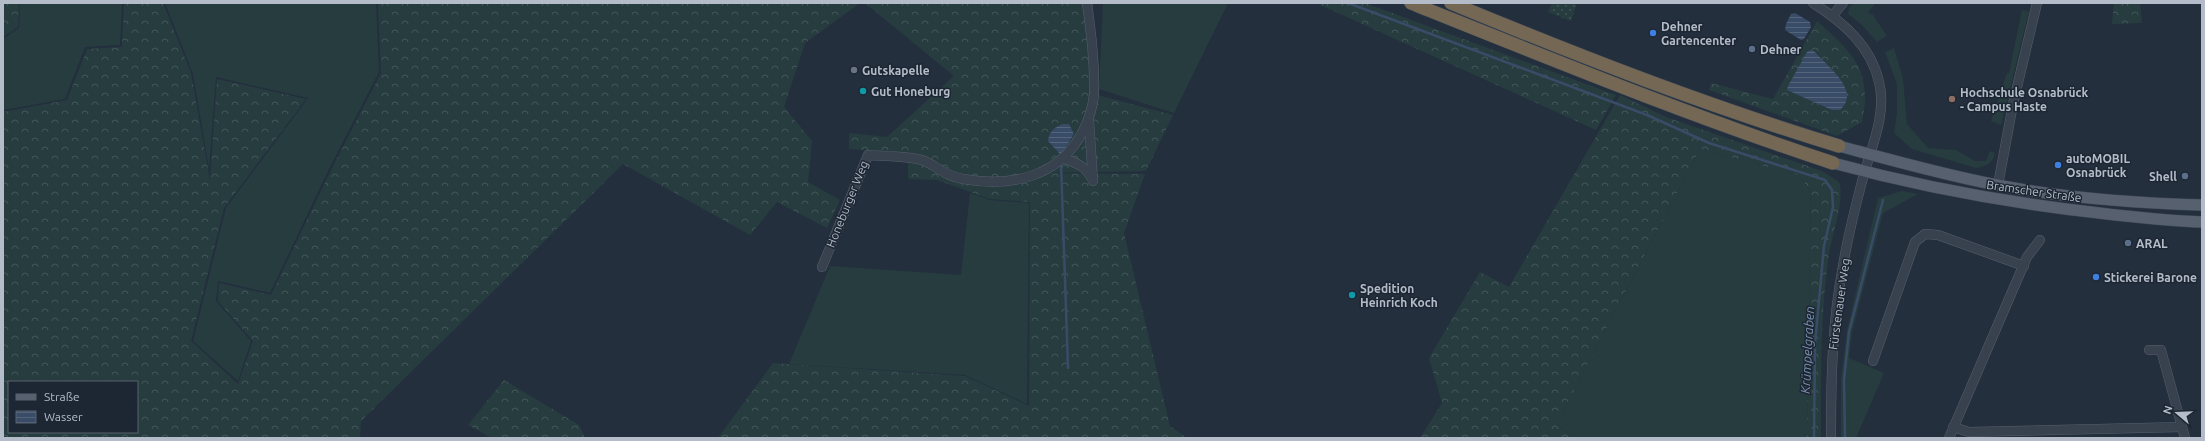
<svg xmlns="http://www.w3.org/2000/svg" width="2205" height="441" font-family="Ubuntu,sans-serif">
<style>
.grass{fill:#263c3f}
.forest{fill:url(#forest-crowns);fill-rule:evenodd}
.garden{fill:url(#garden-dots)}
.water{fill:url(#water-rules)}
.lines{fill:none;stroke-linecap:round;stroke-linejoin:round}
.stream{stroke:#394c67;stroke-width:2.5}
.minor-casing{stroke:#565f6c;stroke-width:10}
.major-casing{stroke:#414a57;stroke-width:12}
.highway-casing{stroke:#434c59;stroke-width:14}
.minor{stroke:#38414e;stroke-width:9}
.major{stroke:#56606e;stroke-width:11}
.highway{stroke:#746855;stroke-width:13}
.shop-dot{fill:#3f7fe0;stroke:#1d2633;stroke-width:1.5}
.service-dot{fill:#5c6f8a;stroke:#1d2633;stroke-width:1.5}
.worship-dot{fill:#6b7280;stroke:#1d2633;stroke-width:1.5}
.culture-dot{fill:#0f9aa8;stroke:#1d2633;stroke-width:1.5}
.education-dot{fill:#8d6e63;stroke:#1d2633;stroke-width:1.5}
.labels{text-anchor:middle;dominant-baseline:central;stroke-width:3;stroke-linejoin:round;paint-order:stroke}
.poi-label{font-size:12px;font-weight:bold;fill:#b4bcc9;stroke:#1d2633;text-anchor:start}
.street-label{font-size:12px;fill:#b4bcc9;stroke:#1d2633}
.water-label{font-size:13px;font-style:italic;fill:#7c92b1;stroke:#1d2633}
</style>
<defs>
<pattern id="forest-crowns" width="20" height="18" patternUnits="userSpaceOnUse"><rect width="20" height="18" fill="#263c3f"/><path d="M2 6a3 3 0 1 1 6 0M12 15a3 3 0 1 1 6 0" fill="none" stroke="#435659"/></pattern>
<pattern id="garden-dots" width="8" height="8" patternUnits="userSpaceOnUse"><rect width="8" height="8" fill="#263c3f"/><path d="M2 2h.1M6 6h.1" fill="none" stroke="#435659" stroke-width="1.8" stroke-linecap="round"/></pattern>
<pattern id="water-rules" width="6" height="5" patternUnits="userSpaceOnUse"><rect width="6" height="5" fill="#394c67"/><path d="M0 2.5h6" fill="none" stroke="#53647b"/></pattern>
</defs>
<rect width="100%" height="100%" fill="#242f3e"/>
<!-- grass -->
<g class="grass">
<path d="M20,3H122L120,45L85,47L65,99L3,110V39L19,28Z"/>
<path d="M165,3H376L379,72L328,171L270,293L218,281L216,301L251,341L238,381L193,341L226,208L308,98L216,77L209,169L193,74Z"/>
<path d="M1103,3H1228L1174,113L1099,89Z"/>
<path d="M1854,3H1876L1868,12L1873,15L1887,36L1877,42L1862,25L1848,14L1849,8Z"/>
<path d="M2022,10L2029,11L2001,125L1991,121L2007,73H2009Z"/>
<path d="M1894,48L1903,79L1907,124L1928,148L1956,150L1975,161H1986L1990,151L1995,153C1992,164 1987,166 1976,168L1912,149L1894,133L1897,113V84L1885,52Z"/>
<path d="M1700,149L1798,175L1811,191L1807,438H1577L1556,425Z"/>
<path d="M1902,191L1918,194L1883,213L1852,332L1849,358L1884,373L1856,438H1841V378L1847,330L1878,198Z"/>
<path d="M970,193L990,200L1029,203L1027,404L965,375L789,364L830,266L961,275Z"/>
</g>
<!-- forest -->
<g class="forest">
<path d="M3,3H19L18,27L3,37Z"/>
<path d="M163,3L191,73L210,180L217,79L306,99L224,208L191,341L238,384L253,341L218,301L219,283L271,295L330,172L381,73L378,3H860L805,43L784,107L812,141L808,182L840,200L827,228L777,202L750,235L623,164L361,421L360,438H3V112L67,100L87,49L122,47L124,4ZM9,382H137V432H9Z"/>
<path d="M865,3H1093L1088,41L1094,94L1173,115L1146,171L1043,173L1145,174L1124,233L1170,426L1187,438H718L773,363L965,376L1029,406L1030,202L990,199L937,180L908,179V153L849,149V133L887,137L954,76Z"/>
<path d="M1316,3H1365L1616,95L1596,130Z"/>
<path d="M2114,3H2140L2142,23L2112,24Z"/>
<path d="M1817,21C1853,53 1873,71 1862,122L1837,136L1709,90L1711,83L1773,99Z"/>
<path d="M1620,95L1666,117L1822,171L1839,182C1845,198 1832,236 1829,254C1820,315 1821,377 1821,438H1807L1811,191L1798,175L1700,149L1556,425L1577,438H1420L1442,403L1429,358L1480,272L1509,287Z"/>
<path d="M504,380L579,425L585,438H492L468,425Z"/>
</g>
<!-- garden -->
<path class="garden" d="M1552,3H1577L1571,21L1548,12Z"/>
<!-- water -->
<g class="water">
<path d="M1795,13L1810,22L1811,27L1804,39L1801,40L1785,30L1786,24L1791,14Z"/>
<path d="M1810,50L1814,51C1827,66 1862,91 1840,110H1832L1787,90L1788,86L1807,52Z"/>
<path d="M1063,124H1069L1074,134L1061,155L1048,141C1049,132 1054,127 1063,124Z"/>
</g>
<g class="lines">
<!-- stream -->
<g class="stream">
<path d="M1348,3L1647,115L1709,143L1825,180L1832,190L1833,207L1824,246L1815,344L1814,438"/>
<path d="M1061,163L1068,368"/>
<path d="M1845,438L1844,380L1849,332L1883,200"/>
</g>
<defs>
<g id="minor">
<path d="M1813,3C1843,22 1871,46 1879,82C1887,112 1872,146 1864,174C1856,204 1848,235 1843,266C1832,323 1831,380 1831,438"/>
<path d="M1833,15L1843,3"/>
<path d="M1089,121L1093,181"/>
<path d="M1063,158C1076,163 1086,166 1092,179"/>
<path d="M1998,185L2013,104L2037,3"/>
<path d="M822,267L868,155C882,156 909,156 922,160C936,165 944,176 963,179C1011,187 1059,178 1083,131C1089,119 1093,107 1094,94C1095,63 1091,33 1087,3"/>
<path d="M2149,350H2161L2185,438"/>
<path d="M1873,361L1915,242L1925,234L1938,235L2024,266"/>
<path d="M1953,427L1969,432L2182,427"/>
<path d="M1949,438L2027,257L2040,240"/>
</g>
<g id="major">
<path d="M1839,146C1891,160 1944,175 1997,185C2065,198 2134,203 2202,205"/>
<path d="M1833,163C1921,187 2009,203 2099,213C2133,217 2167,221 2202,222"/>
</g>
<g id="highway">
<path d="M1411,3C1551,59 1690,116 1833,163"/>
<path d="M1451,3C1579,56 1707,106 1839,146"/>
</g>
</defs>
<!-- minor casing -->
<use href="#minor" class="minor-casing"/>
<!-- major casing -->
<use href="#major" class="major-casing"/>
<!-- highway casing -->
<use href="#highway" class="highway-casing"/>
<!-- minor -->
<use href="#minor" class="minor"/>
<!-- major -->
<use href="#major" class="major"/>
<!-- highway -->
<use href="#highway" class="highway"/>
</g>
<!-- markers -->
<g class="shop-dot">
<circle cx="1653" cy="33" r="4"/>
<circle cx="2058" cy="165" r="4"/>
<circle cx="2096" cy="277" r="4"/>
</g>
<g class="service-dot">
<circle cx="1752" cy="49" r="4"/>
<circle cx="2185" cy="176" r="4"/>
<circle cx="2128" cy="243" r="4"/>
</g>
<circle class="worship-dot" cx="854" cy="70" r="4"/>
<g class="culture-dot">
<circle cx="863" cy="91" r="4"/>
<circle cx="1352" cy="295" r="4"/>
</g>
<circle class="education-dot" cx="1952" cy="99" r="4"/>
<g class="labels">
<!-- poi labels -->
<g class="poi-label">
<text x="1661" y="26">Dehner<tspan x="1661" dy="14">Gartencenter</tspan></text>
<text x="1760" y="49">Dehner</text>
<text x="862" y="70">Gutskapelle</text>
<text x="871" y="91">Gut Honeburg</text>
<text x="1960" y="92">Hochschule Osnabrück<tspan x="1960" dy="14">- Campus Haste</tspan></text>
<text x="2066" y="158">autoMOBIL<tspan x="2066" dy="14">Osnabrück</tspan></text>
<text x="2177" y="176" text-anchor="end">Shell</text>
<text x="2136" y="243">ARAL</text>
<text x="2104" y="277">Stickerei Barone</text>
<text x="1360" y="288">Spedition<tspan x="1360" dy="14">Heinrich Koch</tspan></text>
</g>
<!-- street labels -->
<g class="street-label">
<text transform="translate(2034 191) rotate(8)">Bramscher Straße</text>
<text transform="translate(847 204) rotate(-68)">Honeburger Weg</text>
<text transform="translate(1839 304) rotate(-82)">Fürstenauer Weg</text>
</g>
<!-- water labels -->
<g class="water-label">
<text transform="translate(1807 350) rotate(-87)">Krümpelgraben</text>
</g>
</g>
<!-- border -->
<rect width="2205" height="441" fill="none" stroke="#b4bcc9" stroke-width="8"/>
<!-- legend -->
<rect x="8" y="381" width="130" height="52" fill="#1d2633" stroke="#59626f"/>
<rect x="16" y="394" width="20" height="6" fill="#56606e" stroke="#59626f"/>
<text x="44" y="401" font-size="12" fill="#b4bcc9">Straße</text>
<rect x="16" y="411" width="20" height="12" fill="url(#water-rules)" stroke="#59626f"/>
<text x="44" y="421" font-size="12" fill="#b4bcc9">Wasser</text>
<!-- north arrow -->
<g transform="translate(2177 413) rotate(289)" stroke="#1d2633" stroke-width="3" paint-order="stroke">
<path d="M0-3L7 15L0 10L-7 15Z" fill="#b4bcc9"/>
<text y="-6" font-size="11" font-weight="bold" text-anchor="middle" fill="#b4bcc9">N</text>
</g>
</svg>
